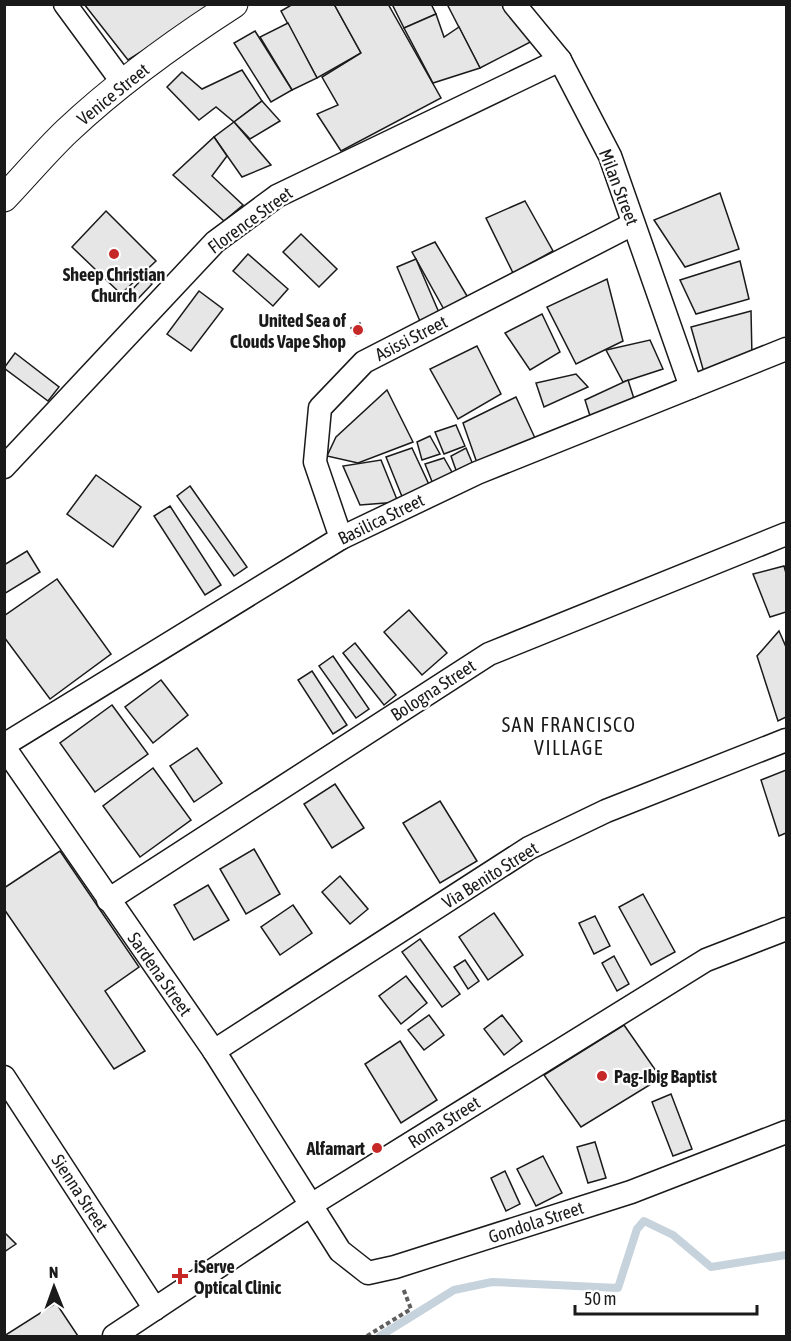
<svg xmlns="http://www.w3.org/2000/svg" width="791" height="1341" font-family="'Asap Condensed',sans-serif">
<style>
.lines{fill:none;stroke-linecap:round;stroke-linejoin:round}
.stream{stroke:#c6d2dc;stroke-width:8}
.building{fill:#e6e6e6;stroke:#1a1a1a;stroke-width:1.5}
.minor-casing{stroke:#1a1a1a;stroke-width:25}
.tertiary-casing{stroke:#1a1a1a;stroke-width:29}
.path{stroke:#5f5f5f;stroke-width:4;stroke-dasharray:4.5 3;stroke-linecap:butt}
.minor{stroke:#fff;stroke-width:22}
.tertiary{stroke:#fff;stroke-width:27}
.poi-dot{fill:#c62828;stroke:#fff;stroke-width:2}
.labels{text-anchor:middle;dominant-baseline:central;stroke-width:4.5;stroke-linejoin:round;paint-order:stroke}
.street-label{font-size:18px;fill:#1a1a1a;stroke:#fff}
.poi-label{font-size:18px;font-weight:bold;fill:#1a1a1a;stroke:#fff;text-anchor:end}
.neighbourhood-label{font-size:20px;letter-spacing:1.5px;fill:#1a1a1a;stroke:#fff}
</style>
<rect width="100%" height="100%" fill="#fff"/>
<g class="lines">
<!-- stream -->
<path class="stream" d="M380,1336L454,1290L492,1282L618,1288L637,1229L644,1221L673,1235L711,1267L786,1255"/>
</g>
<!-- building -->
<g class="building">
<path d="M84,4H210L212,7L128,60Z"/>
<path d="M293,4H334L361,53L317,78L281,11Z"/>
<path d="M334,4H388L441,98L341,151L317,114L338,105L322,77L361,53Z"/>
<path d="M392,4H431L436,14L404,28Z"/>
<path d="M447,4H521L540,37L480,68Z"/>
<path d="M436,14L444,37L459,27L480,68L433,83L404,28Z"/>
<path d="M288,23L317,78L292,90L260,37Z"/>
<path d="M255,31L292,90L271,102L234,43Z"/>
<path d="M242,70L262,101L234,122L216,107L199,120L167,87L182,72L202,89Z"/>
<path d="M262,101L280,121L250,139L234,122Z"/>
<path d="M234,122L271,165L242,177L214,137Z"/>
<path d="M214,137L227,156L212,176L243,205L224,221L173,175Z"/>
<path d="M720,193L739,249L685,267L654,220Z"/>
<path d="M525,201L553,251L513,273L486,218Z"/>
<path d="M106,211L156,261L121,294L72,247Z"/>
<path d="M301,234L337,269L319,287L283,252Z"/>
<path d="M435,242L470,301L446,313L412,252Z"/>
<path d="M248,254L288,289L273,306L233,271Z"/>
<path d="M416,259L440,315L422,326L397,267Z"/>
<path d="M740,261L749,299L696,314L680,280Z"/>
<path d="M145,276L152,284L135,302L127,295Z"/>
<path d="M607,279L623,341L576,364L547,307Z"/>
<path d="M199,291L223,309L191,351L167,334Z"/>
<path d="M751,311L752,357L705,376L691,327Z"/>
<path d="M542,314L560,352L530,370L505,333Z"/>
<path d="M360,323L364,331L356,336L351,328Z"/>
<path d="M650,340L663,369L623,382L606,350Z"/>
<path d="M477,346L501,394L458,419L430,369Z"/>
<path d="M15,353L59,387L48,401L4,368Z"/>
<path d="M576,374L588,387L544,407L536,383Z"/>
<path d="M628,380L637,408L591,419L585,400Z"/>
<path d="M387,390L413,442L358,463L327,456L336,437Z"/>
<path d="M516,397L535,438L477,463L463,423Z"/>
<path d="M456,425L465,446L444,454L435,432Z"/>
<path d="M430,436L440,454L422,460L417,442Z"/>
<path d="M412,448L432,491L405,504L386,457Z"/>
<path d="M466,448L474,467L457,473L451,456Z"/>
<path d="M444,458L453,474L433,484L425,464Z"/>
<path d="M381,460L398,502L360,505L343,466Z"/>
<path d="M96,475L141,507L113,547L67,514Z"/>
<path d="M190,486L247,567L234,576L177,496Z"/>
<path d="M170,506L221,585L205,595L154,516Z"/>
<path d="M27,551L40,572L4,594V565Z"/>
<path d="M784,566L786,573V612L770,617L753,574Z"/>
<path d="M57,579L111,654L50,699L4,637V616Z"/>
<path d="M409,610L447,653L422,675L384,632Z"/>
<path d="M779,631L786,647V717L778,721L757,656Z"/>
<path d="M355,643L396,695L384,705L343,653Z"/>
<path d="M333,656L369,709L356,718L319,666Z"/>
<path d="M312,671L347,725L333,734L298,680Z"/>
<path d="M161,680L188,715L153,743L125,707Z"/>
<path d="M112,705L148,754L95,792L60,743Z"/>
<path d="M197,748L222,783L194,802L170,766Z"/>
<path d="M153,768L191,820L140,857L103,806Z"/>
<path d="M786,770V833L779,836L761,780Z"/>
<path d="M335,784L364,828L332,848L304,804Z"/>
<path d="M440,801L477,861L440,883L403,823Z"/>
<path d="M254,849L280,894L246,914L220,869Z"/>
<path d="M60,851L139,967L105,991L145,1051L114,1069L4,909V888Z"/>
<path d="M340,876L368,909L350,924L322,892Z"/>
<path d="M208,885L229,920L194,940L174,905Z"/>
<path d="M643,894L675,952L651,965L619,907Z"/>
<path d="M293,905L312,933L280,955L261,927Z"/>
<path d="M494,913L523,955L488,980L459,937Z"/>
<path d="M595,916L610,946L594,954L579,923Z"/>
<path d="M420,939L460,994L442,1007L402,952Z"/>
<path d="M614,956L629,984L617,991L602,963Z"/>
<path d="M465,960L479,981L468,989L454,967Z"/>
<path d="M406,976L427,1003L401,1024L379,996Z"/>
<path d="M429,1015L444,1035L424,1050L408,1030Z"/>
<path d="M502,1015L522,1041L504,1055L484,1029Z"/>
<path d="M624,1025L661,1078L581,1127L544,1075Z"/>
<path d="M400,1041L437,1100L401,1123L365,1064Z"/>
<path d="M671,1094L692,1149L673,1156L652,1102Z"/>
<path d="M595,1142L606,1178L588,1183L577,1147Z"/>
<path d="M543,1156L562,1193L536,1206L517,1169Z"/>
<path d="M505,1171L520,1204L506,1211L491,1178Z"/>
<path d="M4,1232L16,1244L4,1252Z"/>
<path d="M56,1303L78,1336H4Z"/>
</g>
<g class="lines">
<defs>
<g id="minor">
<path d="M65,4L123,83"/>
<path d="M514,4L560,60L610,156L691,387"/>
<path d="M4,467L215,242L277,196L560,60"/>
<path d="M341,538L315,462L320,408L364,362L633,224"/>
<path d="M4,745L341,538L477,473L786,349"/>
<path d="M4,747L214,1051L340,1251L368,1273L395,1267L631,1192L786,1132"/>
<path d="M108,900L489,654L786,534"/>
<path d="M214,1051L529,848L606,811L786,740"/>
<path d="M4,1077L155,1309"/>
<path d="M114,1336L311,1205L706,960L786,929"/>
</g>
<path id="tertiary" d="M4,198C25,176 45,152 67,131C118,83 175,42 234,4"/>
</defs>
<!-- minor casing -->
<use href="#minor" class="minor-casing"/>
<!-- tertiary casing -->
<use href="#tertiary" class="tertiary-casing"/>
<!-- path -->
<path class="path" d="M367,1336L411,1309L403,1288"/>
<!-- minor -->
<use href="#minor" class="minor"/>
<!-- tertiary -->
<use href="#tertiary" class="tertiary"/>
</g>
<!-- markers -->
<g class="poi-dot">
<circle cx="114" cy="254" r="6"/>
<circle cx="358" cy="330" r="6"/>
<circle cx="602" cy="1076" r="6"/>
<circle cx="377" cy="1148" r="6"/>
<path d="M177 1267h6v6h6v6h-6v6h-6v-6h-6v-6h6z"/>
</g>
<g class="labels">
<!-- street labels -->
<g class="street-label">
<text transform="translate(113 94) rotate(-39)">Venice Street</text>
<text transform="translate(619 187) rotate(69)">Milan Street</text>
<text transform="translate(250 220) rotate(-36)">Florence Street</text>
<text transform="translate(411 338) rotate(-27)">Asissi Street</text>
<text transform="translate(381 519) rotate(-26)">Basilica Street</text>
<text transform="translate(433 690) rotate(-33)">Bologna Street</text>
<text transform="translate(490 875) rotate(-32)">Via Benito Street</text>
<text transform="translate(160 974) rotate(55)">Sardena Street</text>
<text transform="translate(444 1122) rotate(-32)">Roma Street</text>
<text transform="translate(80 1193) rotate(57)">Sienna Street</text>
<text transform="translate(536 1222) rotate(-18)">Gondola Street</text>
</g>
<!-- poi labels -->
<g class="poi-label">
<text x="114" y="274" text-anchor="middle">Sheep Christian<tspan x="114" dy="21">Church</tspan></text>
<text x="346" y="320">United Sea of<tspan x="346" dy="21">Clouds Vape Shop</tspan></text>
<text x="614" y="1076" text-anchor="start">Pag-Ibig Baptist</text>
<text x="365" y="1148">Alfamart</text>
<text x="194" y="1266" text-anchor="start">iServe<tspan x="194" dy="21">Optical Clinic</tspan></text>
</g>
<!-- neighbourhood labels -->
<g class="neighbourhood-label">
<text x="569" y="724">SAN FRANCISCO<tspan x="569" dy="23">VILLAGE</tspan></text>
</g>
</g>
<!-- border -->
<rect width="791" height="1341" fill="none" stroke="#1a1a1a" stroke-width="12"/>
<!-- north arrow -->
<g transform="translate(54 1287) rotate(359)" stroke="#ffffff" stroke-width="4.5" paint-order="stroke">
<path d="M0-4.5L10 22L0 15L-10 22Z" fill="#1a1a1a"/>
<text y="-9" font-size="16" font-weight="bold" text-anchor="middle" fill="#1a1a1a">N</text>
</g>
<!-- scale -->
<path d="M575 1305v9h182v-9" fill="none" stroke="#1a1a1a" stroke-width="3"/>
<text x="584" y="1305" font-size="18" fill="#1a1a1a" stroke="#ffffff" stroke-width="4.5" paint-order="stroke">50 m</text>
</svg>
